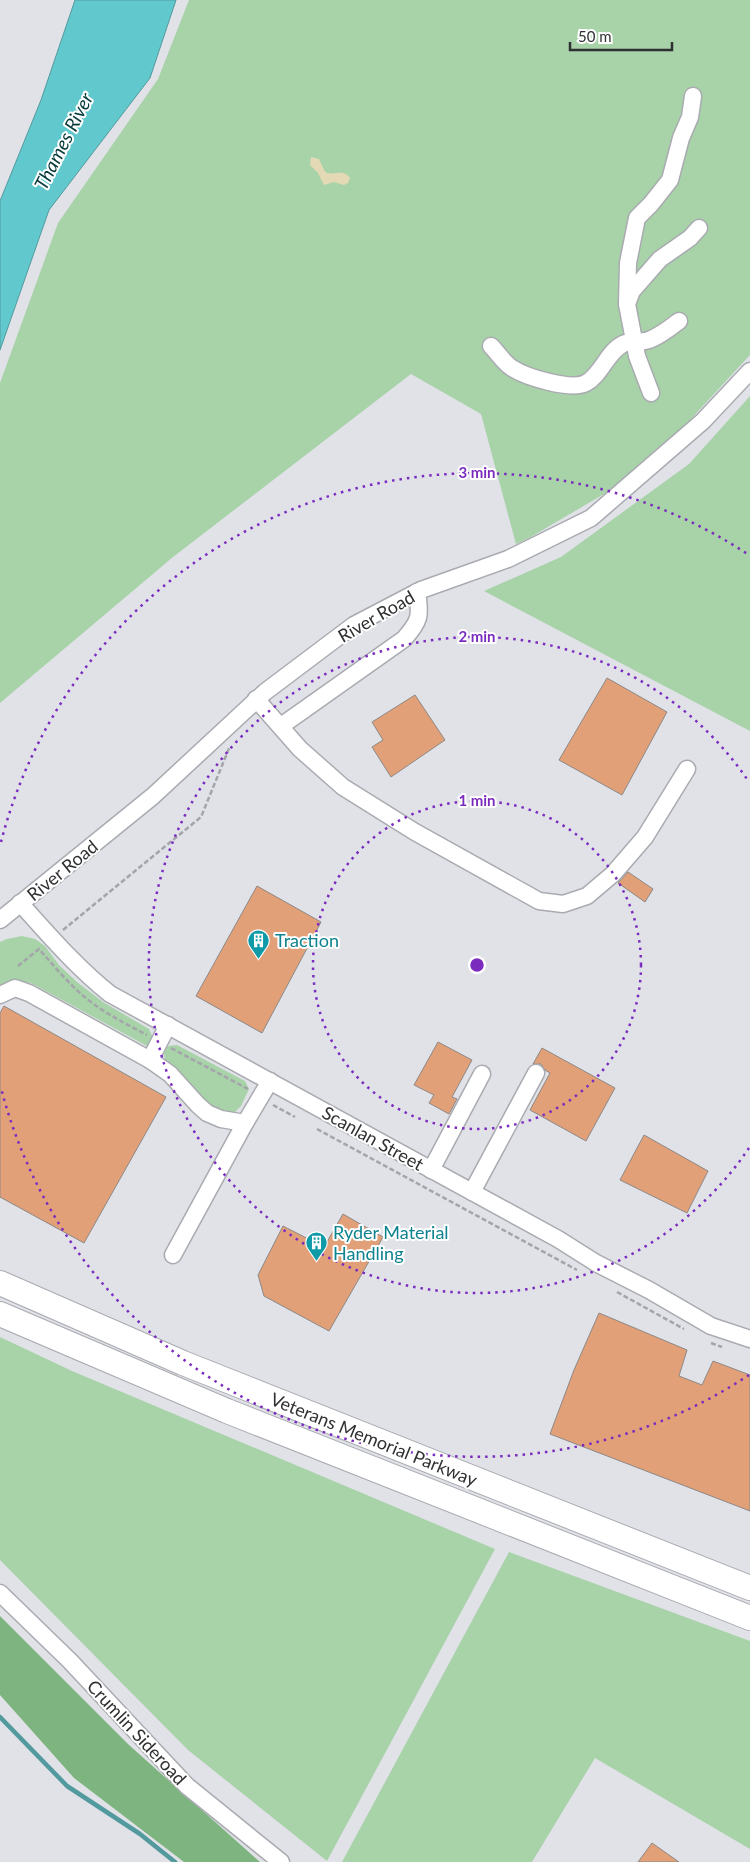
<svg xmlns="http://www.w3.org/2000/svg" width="750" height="1862" font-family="Lato,sans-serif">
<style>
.green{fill:#a8d2a8}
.forest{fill:#7eb47f}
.sand{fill:#e3d9b4}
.water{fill:#61c8cd;stroke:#529a9e}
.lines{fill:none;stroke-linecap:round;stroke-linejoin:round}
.stream{stroke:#529a9e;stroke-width:4.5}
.building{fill:#e2a079;stroke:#8d8885}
.minor-casing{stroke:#a9abb1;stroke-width:19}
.highway-casing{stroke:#a9abb1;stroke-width:26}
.path{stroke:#a3a5aa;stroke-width:2.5;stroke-dasharray:5 2.5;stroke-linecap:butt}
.minor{stroke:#fff;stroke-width:16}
.highway{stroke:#fff;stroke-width:24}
.ring{fill:none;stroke:#7b2cbf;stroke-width:2.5;stroke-dasharray:2.5 5}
.labels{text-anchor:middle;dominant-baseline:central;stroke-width:4;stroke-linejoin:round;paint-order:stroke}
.street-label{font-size:18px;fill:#2f3032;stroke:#fff}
.culture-label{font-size:18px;fill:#0d838f;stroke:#fff;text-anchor:start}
.water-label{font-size:19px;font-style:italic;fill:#06393b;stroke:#fff}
.centre{fill:#7b2cbf;stroke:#fff;stroke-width:2.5}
.ring-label{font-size:15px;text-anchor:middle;font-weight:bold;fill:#7b2cbf;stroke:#fff;stroke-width:4;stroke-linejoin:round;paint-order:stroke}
</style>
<rect width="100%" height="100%" fill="#e0e2e8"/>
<!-- green -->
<g class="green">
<path d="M189,0H750V355L665,447L609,491L529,538L516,544L481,414L411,374L173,557L0,703V383L58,223L158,79Z"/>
<path d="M750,396V731L484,591L561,557L689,464Z"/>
<path d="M22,936L35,939L45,946L59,965L77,982L103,1002L149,1029L153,1038L151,1044L147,1046L31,983L17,981L0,987V942L7,939Z"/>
<path d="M177,1045L245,1081L249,1089L241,1106L233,1114H220L202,1100L183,1075L165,1060L164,1053L168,1046Z"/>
<path d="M0,1337L72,1371L495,1549L327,1861L188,1750L0,1560Z"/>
<path d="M509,1552L750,1641V1849L595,1758L532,1862H342Z"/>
</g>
<!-- forest -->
<path class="forest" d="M0,1616L129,1745L260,1862H184L74,1778L0,1695Z"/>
<!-- sand -->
<path class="sand" d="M311,157L319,159L324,170L327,173C336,175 344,169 350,178L348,183L344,185L334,182L324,185L318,173L310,165Z"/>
<!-- water -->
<path class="water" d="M75,0H176L150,78L49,210L0,350V201L41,100Z"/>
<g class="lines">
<!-- stream -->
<path class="stream" d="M0,1717L67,1786L140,1834L175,1862"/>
</g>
<!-- building -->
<g class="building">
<path d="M607,678L667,712L622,795L559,760Z"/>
<path d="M415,695L445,740L391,777L372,747L383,740L372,722Z"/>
<path d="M628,872L653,889L645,902L618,883Z"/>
<path d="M257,886L321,922L262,1033L196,996Z"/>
<path d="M4,1006L166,1097L84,1243L0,1197V1013Z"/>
<path d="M438,1042L472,1060L452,1097L457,1099L449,1114L429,1103L434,1095L414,1085Z"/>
<path d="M542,1048L615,1088L586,1141L530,1110L550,1073L545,1070L541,1064H533Z"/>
<path d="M644,1135L708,1171L687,1213L620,1180Z"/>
<path d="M343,1214L383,1237L329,1331L264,1296L258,1275L283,1226L324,1247Z"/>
<path d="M599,1313L687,1350L679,1376L702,1385L713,1361L750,1375V1511L550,1434L574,1370Z"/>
<path d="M652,1843L679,1862H638Z"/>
</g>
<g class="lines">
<defs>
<g id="minor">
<path d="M627,304L628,263L637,218L651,204L670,180L681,138L690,117L693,96"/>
<path d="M491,346C498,353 504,363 512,368C526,377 571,391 586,383C602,374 607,352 623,344C631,340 641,343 649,340C660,336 670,328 679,321"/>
<path d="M651,393L637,356L627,304L632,291L660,259L690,238L699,228"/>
<path d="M256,699L300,749L343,787L415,832L539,901L563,904L587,896L613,874L645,837L687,769"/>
<path d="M281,726L404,639C420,621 421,616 417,592"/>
<path d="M20,903C49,935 76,967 110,994L558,1239L596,1263L649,1290L711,1326L750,1339"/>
<path d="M0,920L153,796L265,692L354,625L421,590L508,559L591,518L703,421L750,371"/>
<path d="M0,995L15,988L29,993L150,1060L168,1025"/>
<path d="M150,1060L170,1074L198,1105L207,1113L221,1119L245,1123L270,1081"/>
<path d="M431,1170L482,1074"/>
<path d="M472,1192L536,1073"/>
<path d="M173,1255L245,1123"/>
<path d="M0,1593L70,1661L187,1786L281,1862"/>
</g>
<g id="highway">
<path d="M0,1283L183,1363L750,1588"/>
<path d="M0,1314L227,1411L750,1618"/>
</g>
</defs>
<!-- minor casing -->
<use href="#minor" class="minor-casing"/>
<!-- highway casing -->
<use href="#highway" class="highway-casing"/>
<!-- path -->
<g class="path">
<path d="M63,930L201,817L230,746"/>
<path d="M18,966L39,949C55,967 71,987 91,1002C108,1015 128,1025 147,1035"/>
<path d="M171,1048L248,1089"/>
<path d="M273,1105L295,1117"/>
<path d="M317,1129L577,1270"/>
<path d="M617,1292L684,1329"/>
<path d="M711,1343L722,1347"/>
</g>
<!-- minor -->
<use href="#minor" class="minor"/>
<!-- highway -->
<use href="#highway" class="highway"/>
</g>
<!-- distance rings -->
<g class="ring">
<circle cx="477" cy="965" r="164"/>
<path d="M749 1148A328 328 0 1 1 749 782"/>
<path d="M749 1375A492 492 0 0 1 1 1088M1 842A492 492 0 0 1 749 555"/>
</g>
<!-- icons -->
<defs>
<symbol id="building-pin" viewBox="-11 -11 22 30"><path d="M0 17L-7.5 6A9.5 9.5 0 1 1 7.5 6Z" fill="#0f9aa8" stroke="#fff"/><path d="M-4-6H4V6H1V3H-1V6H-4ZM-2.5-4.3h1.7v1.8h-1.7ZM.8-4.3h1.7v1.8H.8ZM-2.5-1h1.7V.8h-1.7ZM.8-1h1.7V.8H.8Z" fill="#fff"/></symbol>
</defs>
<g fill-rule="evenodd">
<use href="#building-pin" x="246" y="928" width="25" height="34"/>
<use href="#building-pin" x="304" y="1230" width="25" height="34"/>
</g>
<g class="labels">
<!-- street labels -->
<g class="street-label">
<text transform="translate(376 616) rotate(-30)">River Road</text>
<text transform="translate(62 870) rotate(-39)">River Road</text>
<text transform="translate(373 1138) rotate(29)">Scanlan Street</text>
<text transform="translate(374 1439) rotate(22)">Veterans Memorial Parkway</text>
<text transform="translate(137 1732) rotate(47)">Crumlin Sideroad</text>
</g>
<!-- culture labels -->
<g class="culture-label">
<text x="275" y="940">Traction</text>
<text x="333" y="1232">Ryder Material<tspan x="333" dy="21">Handling</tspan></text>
</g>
<!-- water labels -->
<g class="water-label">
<text transform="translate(63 141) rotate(-63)">Thames River</text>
</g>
</g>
<circle cx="477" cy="965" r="8" class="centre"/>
<g class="ring-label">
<text x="477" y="478">3 min</text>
<text x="477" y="642">2 min</text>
<text x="477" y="806">1 min</text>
</g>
<!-- scale -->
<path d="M570 42v8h102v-8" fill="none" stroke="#2f3032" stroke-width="2.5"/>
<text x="578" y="42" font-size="15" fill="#2f3032" stroke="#ffffff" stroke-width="4" paint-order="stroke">50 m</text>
</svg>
